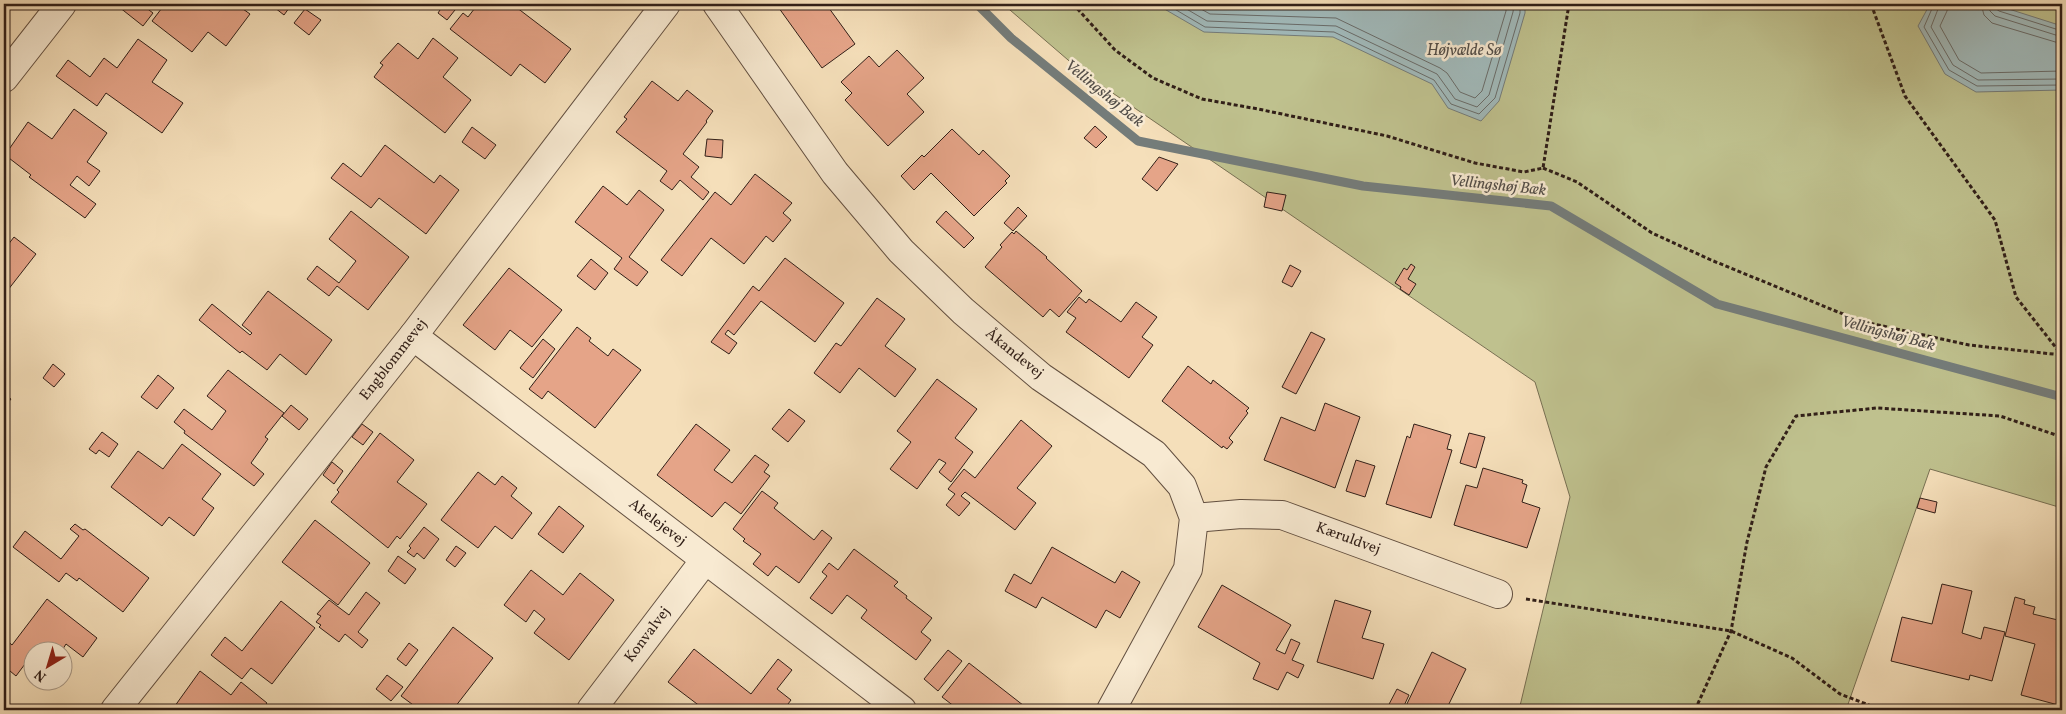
<svg xmlns="http://www.w3.org/2000/svg" width="2066" height="714" font-family="Vollkorn,serif">
<style>
.green{fill:#bfc18e;stroke:#787053}
.water{fill:#a1babb;stroke:#747c7a}
.lines{fill:none;stroke-linecap:round;stroke-linejoin:round}
.shore{stroke:#696c6a;stroke-width:1}
.stream{stroke:#747c7a;stroke-width:9}
.building{fill:#e5a488;stroke:#311f18}
.minor-casing{stroke:#624f40;stroke-width:30}
.path{stroke:#311f18;stroke-width:3;stroke-dasharray:4 2.5;stroke-linecap:butt}
.minor{stroke:#f8ead2;stroke-width:28}
.labels{text-anchor:middle;dominant-baseline:central;stroke-width:5;stroke-linejoin:round;paint-order:stroke}
.street-label{font-size:15px;fill:#311f18;stroke:#f8ead2}
.water-label{font-size:16px;font-style:italic;fill:#534e49;stroke:#f8ead2}
</style>
<rect width="100%" height="100%" fill="#f5dfba"/>
<filter id="stains"><feTurbulence type="fractalNoise" baseFrequency=".004" numOctaves="4"/><feColorMatrix values="0 0 0 0 .2 0 0 0 0 .09 0 0 0 0 .02 0 0 0 .5 -.17"/></filter>
<radialGradient id="worn" r=".72"><stop offset=".6" stop-color="#630" stop-opacity="0"/><stop offset="1" stop-color="#630" stop-opacity=".3"/></radialGradient>
<!-- green -->
<path class="green" d="M1003,4H2062V508L1930,469L1846,710H1519L1570,497L1535,382L1082,72Z"/>
<!-- water -->
<g class="water">
<path d="M1159,4H1525V13L1499,101L1481,121L1448,108L1432,84L1333,37L1204,32L1161,7Z"/>
<path d="M1930,4H1993L2062,26V90L1976,92L1945,74L1918,26Z"/>
</g>
<g class="lines">
<!-- shore -->
<g class="shore">
<path d="M1166,4L1205,27L1334,32L1434,80L1451,104L1479,114L1495,98L1520,13V4"/>
<path d="M1178,4L1207,21L1336,26L1437,74L1455,99L1477,107L1489,95L1513,12L1514,4"/>
<path d="M1192,4L1210,14L1336,18L1440,68L1447,73L1460,92L1475,98L1482,91L1506,11V4"/>
<path d="M1934,4L1924,27L1949,70L1977,86L2062,85"/>
<path d="M1940,4L1931,27L1953,65L1978,80L2062,79"/>
<path d="M1948,4L1947,11L1940,26L1959,60L1981,73L2062,71"/>
<path d="M1981,4L1984,15L1992,23L2062,44"/>
<path d="M1988,4L1990,11L1995,16L2062,37"/>
<path d="M1995,4V8L1999,11L2062,31"/>
</g>
<!-- stream -->
<path class="stream" d="M977,4L1011,38L1138,141L1363,186L1551,206L1717,304L2062,397"/>
</g>
<!-- building -->
<g class="building">
<path d="M121,4H141L153,13L143,26L119,7Z"/>
<path d="M165,4H236L250,14L226,46L208,32L192,52L152,21Z"/>
<path d="M270,4H292L284,15Z"/>
<path d="M444,4L459,5L447,20L438,13Z"/>
<path d="M478,4H512L571,49L545,83L520,64L511,76L450,29L463,13L468,17Z"/>
<path d="M776,4H826L855,44L822,68Z"/>
<path d="M305,9L321,20L309,35L294,23Z"/>
<path d="M433,38L458,58L443,77L471,100L445,133L374,77L383,65L380,63L398,43L418,59Z"/>
<path d="M138,39L167,60L152,82L183,103L162,133L106,93L97,106L56,76L68,60L90,77L104,58L117,68Z"/>
<path d="M897,50L924,78L907,94L924,112L888,146L845,100L852,93L841,82L869,56L879,67Z"/>
<path d="M652,81L678,101L687,90L713,111L706,121L707,122L683,154L699,167L691,177L709,192L703,200L680,180L672,190L660,181L667,171L616,132L627,119L624,117Z"/>
<path d="M74,109L107,133L87,162L100,171L89,186L77,176L70,185L96,204L85,218L29,177L31,175L5,155L28,122L52,139Z"/>
<path d="M1095,126L1107,137L1096,148L1084,138Z"/>
<path d="M472,127L496,145L485,159L462,142Z"/>
<path d="M952,129L979,155L983,150L1010,176L1005,181L1007,183L974,216L931,173L914,190L901,176L922,155L924,157Z"/>
<path d="M707,139L723,140L722,158L705,156Z"/>
<path d="M385,145L434,183L440,175L459,190L426,234L379,198L371,208L331,178L343,163L361,177Z"/>
<path d="M1159,157L1178,164L1157,191L1142,179Z"/>
<path d="M755,174L792,203L783,213L791,220L773,242L766,236L744,264L711,238L682,276L661,260L715,192L731,205Z"/>
<path d="M603,186L627,205L639,190L664,210L629,257L648,272L637,286L614,269L622,258L575,222Z"/>
<path d="M1267,192L1286,195L1282,211L1264,207Z"/>
<path d="M1018,207L1027,216L1013,231L1004,223Z"/>
<path d="M351,211L409,257L368,310L337,286L329,296L307,279L317,266L339,283L356,261L329,239Z"/>
<path d="M946,211L974,238L964,248L936,222Z"/>
<path d="M1016,231L1047,257L1046,258L1082,291L1059,317L1050,309L1043,317L985,267L1002,247L1000,245L1012,232L1014,234Z"/>
<path d="M14,237L36,254L4,295V250Z"/>
<path d="M785,258L844,303L815,342L761,301L734,335L728,330L725,334L737,343L729,354L711,342L753,286L759,291Z"/>
<path d="M591,259L608,273L595,290L577,276Z"/>
<path d="M1411,264L1415,267L1408,279L1416,284L1409,295L1400,289L1401,287L1395,283L1404,268L1407,270Z"/>
<path d="M1290,265L1301,271L1292,287L1282,282Z"/>
<path d="M509,268L562,310L532,347L510,330L495,350L463,325Z"/>
<path d="M268,291L332,340L306,375L280,354L267,370L242,351L240,353L199,320L212,304L250,335L252,333L242,325Z"/>
<path d="M1079,297L1086,303L1089,299L1121,322L1136,302L1157,317L1142,337L1153,345L1129,378L1066,332L1076,318L1067,312Z"/>
<path d="M877,298L905,319L885,346L916,369L895,397L859,368L840,393L814,373L836,343L841,346Z"/>
<path d="M577,327L591,338L589,341L608,356L613,349L641,370L595,428L548,391L542,399L529,389Z"/>
<path d="M1311,332L1325,339L1296,394L1282,387Z"/>
<path d="M543,339L555,349L533,378L520,368Z"/>
<path d="M53,364L65,374L54,387L43,378Z"/>
<path d="M1188,366L1211,384L1213,380L1249,408L1246,411L1248,413L1229,438L1233,442L1227,449L1223,446L1222,448L1162,401Z"/>
<path d="M228,370L284,413L265,437L268,439L251,463L264,474L254,486L184,433L185,431L174,422L184,409L212,430L226,411L207,396Z"/>
<path d="M158,375L174,388L157,409L141,397Z"/>
<path d="M937,379L977,409L955,438L973,452L951,482L939,472L946,463L939,459L917,489L890,469L911,442L897,431Z"/>
<path d="M4,394L11,399L4,408Z"/>
<path d="M1325,403L1360,417L1335,488L1264,460L1281,417L1315,431Z"/>
<path d="M291,405L308,419L299,430L282,416Z"/>
<path d="M789,409L805,421L788,442L772,429Z"/>
<path d="M1021,420L1052,446L1017,488L1036,503L1015,530L965,492L961,496L970,503L959,516L946,505L955,494L948,489L964,469L975,478Z"/>
<path d="M362,424L373,432L363,445L352,437Z"/>
<path d="M696,424L730,450L714,470L732,483L755,455L769,465L764,472L770,476L741,514L725,502L712,517L657,475Z"/>
<path d="M1414,424L1451,435L1447,449L1452,450L1431,518L1386,504L1407,436L1410,438Z"/>
<path d="M102,432L118,444L109,457L99,450L96,454L89,449Z"/>
<path d="M380,433L414,460L397,482L427,504L400,539L397,536L388,548L331,502L339,492L337,490Z"/>
<path d="M1469,433L1485,437L1476,468L1460,463Z"/>
<path d="M182,444L221,474L202,499L214,508L194,536L169,517L162,526L111,487L138,451L163,469Z"/>
<path d="M1356,460L1375,466L1365,497L1346,491Z"/>
<path d="M332,462L343,471L334,484L323,475Z"/>
<path d="M1483,468L1523,480L1522,483L1527,485L1522,502L1540,508L1527,548L1454,525L1466,485L1477,488Z"/>
<path d="M478,472L495,485L502,476L517,488L511,496L532,513L512,539L495,526L478,548L441,520Z"/>
<path d="M762,491L778,503L774,508L814,540L822,530L832,538L799,583L776,566L768,576L753,564L761,554L743,541L745,539L733,529Z"/>
<path d="M1920,498L1937,502L1935,513L1917,508Z"/>
<path d="M559,506L584,526L563,553L538,534Z"/>
<path d="M315,520L370,563L338,605L282,562Z"/>
<path d="M75,524L83,530L85,529L149,578L123,612L79,578L77,581L66,573L59,582L13,547L25,531L61,559L79,536L70,529Z"/>
<path d="M424,527L439,539L424,559L417,553L414,557L407,552L411,548L409,546Z"/>
<path d="M456,546L466,553L455,567L446,560Z"/>
<path d="M1052,547L1115,583L1122,571L1140,582L1120,618L1106,610L1096,628L1042,597L1036,608L1005,591L1014,574L1031,584Z"/>
<path d="M854,549L898,582L894,586L907,596L906,598L932,618L921,632L931,640L916,660L861,618L867,610L847,595L832,614L810,598L827,576L822,572L829,563L838,570Z"/>
<path d="M398,556L416,569L405,584L388,571Z"/>
<path d="M531,570L563,595L580,573L614,600L569,660L534,633L545,619L534,610L526,622L504,605Z"/>
<path d="M1942,584L1972,591L1962,633L1981,639L1984,627L2005,632L1992,681L1970,675L1969,680L1891,661L1902,617L1932,624Z"/>
<path d="M1222,585L1291,625L1276,650L1285,654L1291,639L1300,643L1292,660L1304,665L1298,678L1287,672L1278,690L1253,679L1260,663L1198,627Z"/>
<path d="M366,592L380,603L358,632L368,640L362,648L345,634L339,642L319,627L321,625L316,622L321,616L317,614L329,600L349,615Z"/>
<path d="M2015,597L2025,600L2024,604L2035,607L2033,614L2062,621V706L2021,695L2035,644L2005,636Z"/>
<path d="M47,599L97,638L83,657L66,644L61,652H32V669L25,664L16,676L4,666V638L12,645Z"/>
<path d="M1335,600L1371,611L1362,638L1384,644L1373,679L1317,662Z"/>
<path d="M281,601L315,628L272,684L251,668L242,679L211,655L225,637L242,651Z"/>
<path d="M453,627L493,658L455,707L459,710H420L401,696Z"/>
<path d="M409,643L418,650L406,666L397,659Z"/>
<path d="M694,649L751,694L778,659L792,670L777,689L791,700L785,708L787,710H705L668,682Z"/>
<path d="M948,650L962,661L938,691L924,679Z"/>
<path d="M1432,652L1466,669L1446,710H1404Z"/>
<path d="M969,663L1028,709L1027,710H959L942,697Z"/>
<path d="M200,671L231,695L241,682L267,703L261,710H172Z"/>
<path d="M387,675L403,687L391,701L376,689Z"/>
<path d="M1397,689L1409,695L1402,710H1386Z"/>
</g>
<g class="lines">
<defs>
<g id="minor">
<path d="M717,4L835,173L901,251L963,311L1041,377L1154,454L1182,486L1194,518L1188,569L1111,710"/>
<path d="M4,78L62,4"/>
<path d="M413,336L902,710"/>
<path d="M1194,518L1241,514L1282,515L1498,594"/>
<path d="M115,710L413,336L666,4"/>
<path d="M591,710L705,560"/>
</g>
</defs>
<!-- minor casing -->
<use href="#minor" class="minor-casing"/>
<!-- path -->
<g class="path">
<path d="M1073,4L1115,50L1153,78L1202,99L1258,109L1387,136L1475,163L1524,172L1543,168L1569,4"/>
<path d="M1871,4L1905,96L1995,220L2016,297L2061,354"/>
<path d="M1543,168L1577,182L1652,233L1711,260L1860,321L1969,345L2062,355"/>
<path d="M1526,599L1731,631L1792,658L1840,694L1882,710"/>
<path d="M1695,710L1731,631L1747,542L1766,467L1796,416L1877,408L2000,416L2062,437"/>
</g>
<!-- minor -->
<use href="#minor" class="minor"/>
</g>
<g class="labels">
<!-- street labels -->
<g class="street-label">
<text transform="translate(1014 354) rotate(39)">Åkandevej</text>
<text transform="translate(394 360) rotate(-52)">Engblommevej</text>
<text transform="translate(657 523) rotate(37)">Akelejevej</text>
<text transform="translate(1348 539) rotate(20)">Kæruldvej</text>
<text transform="translate(648 635) rotate(-53)">Konvalvej</text>
</g>
<!-- water labels -->
<g class="water-label">
<text x="1464" y="51">Højvælde Sø</text>
<text transform="translate(1104 94) rotate(39)">Vellingshøj Bæk</text>
<text transform="translate(1498 186) rotate(6)">Vellingshøj Bæk</text>
<text transform="translate(1888 334) rotate(15)">Vellingshøj Bæk</text>
</g>
</g>
<!-- margin -->
<rect width="2066" height="714" fill="none" stroke="#f5dfba" stroke-width="20"/>
<rect x="5" y="5" width="2056" height="704" fill="none" stroke="#311f18" stroke-width="2.5"/>
<rect x="10" y="10" width="2046" height="694" fill="none" stroke="#311f18"/>
<!-- north arrow -->
<g transform="translate(48 666) rotate(218)"><circle r="24" fill="#f8ead2" stroke="#a89988"/>
<path d="M0-4L9 19L0 12L-9 19Z" fill="#8f2418"/>
<text y="-8" font-size="14" font-weight="bold" text-anchor="middle" fill="#311f18">N</text>
</g>
<rect width="100%" height="100%" filter="url(#stains)"/>
<rect width="100%" height="100%" fill="url(#worn)"/>
</svg>
